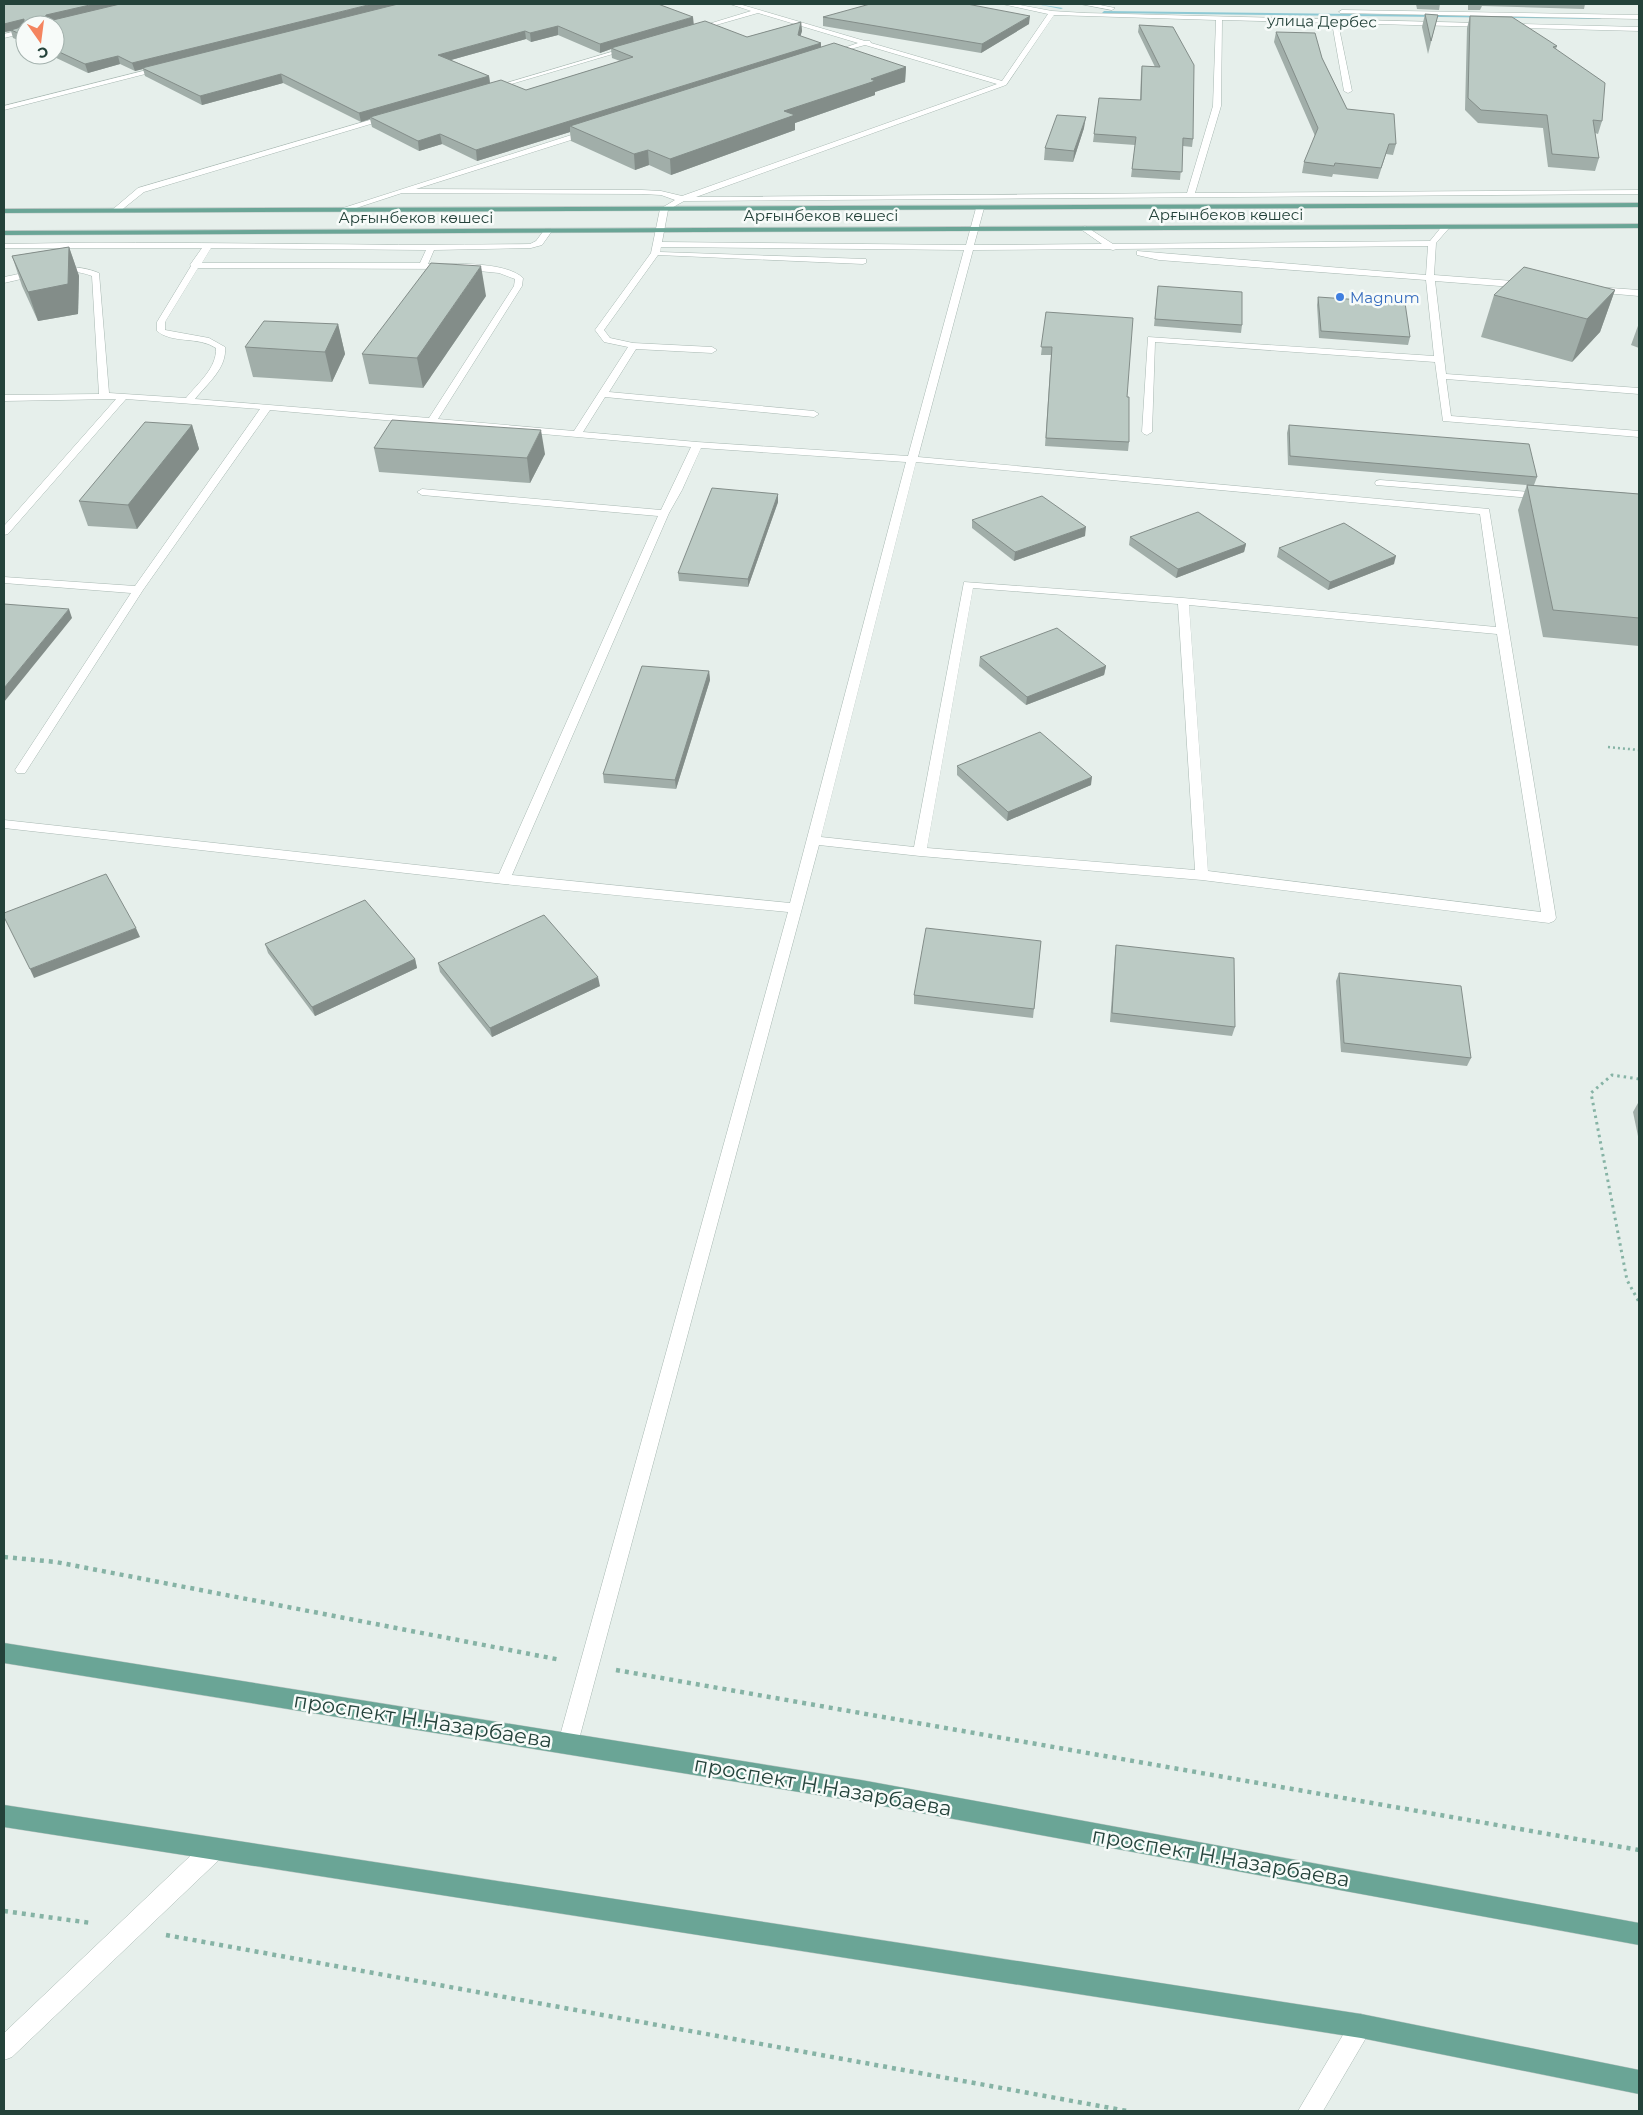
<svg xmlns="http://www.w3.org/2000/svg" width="1643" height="2115" font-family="Montserrat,sans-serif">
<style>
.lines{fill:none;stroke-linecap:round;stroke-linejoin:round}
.stream{fill:#8ec9d4;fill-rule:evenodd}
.minor-casing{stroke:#a8b8b2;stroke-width:1}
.major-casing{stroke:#c2cac8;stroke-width:1}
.path-far2{stroke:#86b3a5;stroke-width:2.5;stroke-dasharray:2 3;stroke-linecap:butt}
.path-far1{stroke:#86b3a5;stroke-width:3;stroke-dasharray:2.5 4;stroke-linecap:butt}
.path{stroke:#86b3a5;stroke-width:4.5;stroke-dasharray:4 5;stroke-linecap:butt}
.minor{fill:#fff;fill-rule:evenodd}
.major{fill:#6aa596;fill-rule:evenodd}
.wall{fill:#a1aea9;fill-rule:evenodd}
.shaded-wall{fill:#838d89}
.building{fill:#bbcac4;stroke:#838d89}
.shop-dot{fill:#3f7fe0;stroke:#f7fbf9;stroke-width:2}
.labels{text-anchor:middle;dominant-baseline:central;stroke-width:5;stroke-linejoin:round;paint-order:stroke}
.far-street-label{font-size:15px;fill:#24423a;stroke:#f7fbf9}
.far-shop-label{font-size:15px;fill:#366cbe;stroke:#f7fbf9;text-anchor:start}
.near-street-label{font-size:21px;fill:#24423a;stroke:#f7fbf9}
</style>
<rect width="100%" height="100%" fill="#e6efeb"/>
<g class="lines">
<!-- stream -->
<g class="stream">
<path d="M1036,4L1063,8L1061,9Z"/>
<path d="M1104,11L1600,17L1602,18L1600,19L1102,13Z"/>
</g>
<defs>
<g id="minor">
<path d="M730,4H739L865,41H870L871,43L1002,81L1048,14L1002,4H1014L1052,11L1085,13L1639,27V31L1338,23L1352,91L1348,93L1344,91L1332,23L1222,20L1221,106L1195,193L1639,190V194L684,201L668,210L662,242L966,245L976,208L980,206L984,208L974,245L1102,244L1082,230L1081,228L1085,226L1113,244L1430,241L1443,225H1446L1450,227L1436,243L1434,275L1526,282L1530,285L1526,288L1435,281L1446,374L1639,388V394L1446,379L1451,416L1639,431V437L1443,421L1435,362L1155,342L1152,432L1147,435L1144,434L1142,432L1148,337L1434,356L1426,280L1159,260L1137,255V251L1426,275L1428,246L1117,249L1113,250L1109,249L973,250L918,457L1489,509L1556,918L1554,921L1549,923L1202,880L920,856L819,845L578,1743L575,1750L568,1753L561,1750L558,1743L788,912L504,884L4,828V820L499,874L658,516L422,495L417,492L422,489L661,510L691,447L270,410L143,590L25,773H17L15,770L131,593L4,583V577L135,586L260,409L126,399L8,534L4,535V526L116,399L4,401V395L99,394L92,276C64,265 32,277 4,283V277C35,271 68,260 99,273L109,393L186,398C198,383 217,368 216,348C198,336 172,344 157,331V322L191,266L190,265L202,248H4V244C179,240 355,247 530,244L536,241L545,229H551L552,231L542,245L531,248L434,250L428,264C453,264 505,261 523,278L522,286L438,419L574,431L628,347L604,342L595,330L651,253L660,209L675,200L661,195L642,194L402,193L347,211L340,209L590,129H593V133L416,189L642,190L661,191L682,196L997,84L865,45L829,55V53L858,43L758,13L695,31L692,29L751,11ZM1054,15L1216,20L1213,106L1187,193L696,197L1006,85ZM661,247L964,250L908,456L697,442L583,432L605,397L814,417L819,414L814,411L609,392L636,349L712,353L717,350L712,347L633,343L610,338L604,330L658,255L863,264L866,263V259L660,252ZM211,248L426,250L420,263H202ZM198,268L459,269L499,273L515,279L514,286L429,418L195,399C208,383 227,368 225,347L209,338L165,330V322ZM701,448L906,462L790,903L512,875L669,513L682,490ZM916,462L1480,514L1496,627L1183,598L964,582L914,847L821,837ZM973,588L1178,604L1195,870L927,848ZM1189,605L1497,634L1541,912L1208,871Z"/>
<path d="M1080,4H1095L1115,8L1112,10Z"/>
<path d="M1342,10L1639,15V19L1340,13L1339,12Z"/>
<path d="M25,29V33L4,38V34Z"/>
<path d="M628,47L633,48L491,90L486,89Z"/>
<path d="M163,66L165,67V69L4,110V106Z"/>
<path d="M387,115L394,117L144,192L119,212L112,210L138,188Z"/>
<path d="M1596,287L1639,290V296L1593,292V288Z"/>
<path d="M1380,480L1543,493L1548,496L1543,499L1376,485L1375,483L1376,481Z"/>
<path d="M214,1838L222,1841L225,1849L222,1857L12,2057L4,2060V2033L206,1841Z"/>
<path d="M1361,2014L1369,2018L1373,2026L1323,2111H1298L1353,2018Z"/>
</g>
<g id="major">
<path d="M1639,203V207L4,213V209Z"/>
<path d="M1639,224V228L4,235V231Z"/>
<path d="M4,1643L861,1780L1639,1923V1945L861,1802L4,1663Z"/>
<path d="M4,1805L1361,2014L1639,2070V2094L1361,2038L4,1827Z"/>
</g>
</defs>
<!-- minor casing -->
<use href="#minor" class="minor-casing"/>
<!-- major casing -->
<use href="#major" class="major-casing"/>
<!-- path-far2 -->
<path class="path-far2" d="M1608,747L1639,750"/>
<!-- path-far1 -->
<path class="path-far1" d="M1639,1079L1612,1075L1591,1093L1627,1280L1639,1302"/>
<!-- path -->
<g class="path">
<path d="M4,1557L56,1562L561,1660"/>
<path d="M616,1670L1639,1850"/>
<path d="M4,1911L91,1923"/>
<path d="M166,1935L1127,2111"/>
</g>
<!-- minor -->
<use href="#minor" class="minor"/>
<!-- major -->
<use href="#major" class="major"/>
</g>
<!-- wall -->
<g class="wall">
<path d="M4,4L694,24L747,37L801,22L802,31L800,36L821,47L906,67L905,82L875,92V95L795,123V130L671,175L649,165L635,170L571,141L570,132L477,161L442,144L419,151L372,127L370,119L361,122L283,83L202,105L145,76L143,69L135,71L120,64L88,73L50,55H55V25H25V43L13,38L11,31L4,32ZM558,35L600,53L611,49L612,58L620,61L526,90L490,83L489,76L451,60L526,39L531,42Z"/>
<path d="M1416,4H1440L1439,10L1417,9Z"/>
<path d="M1468,4H1585L1584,9L1482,6L1480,10H1468Z"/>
<path d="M1425,14L1438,15L1428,54L1422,27Z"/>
<path d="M1470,16L1557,46L1556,49L1602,121L1598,134L1595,133L1599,158L1595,171L1548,167L1543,128L1478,123L1465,110L1467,28Z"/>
<path d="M823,17L1029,24L981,53L823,26Z"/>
<path d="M1139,25L1173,27L1193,139L1192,147L1183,146L1180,180L1131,177L1135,145L1093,142L1099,98L1140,100L1141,74L1142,66L1155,67L1138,32Z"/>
<path d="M1276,32L1322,58L1347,109L1396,144L1393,155L1386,154L1378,179L1333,174L1332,177L1302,173L1304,162L1315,136L1274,42Z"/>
<path d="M1084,128L1073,162L1044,160L1045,148Z"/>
<path d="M69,247L79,276L78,314L38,321L22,286L12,256Z"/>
<path d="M1158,286L1242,325L1241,333L1154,326Z"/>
<path d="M1615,290L1600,332L1572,362L1481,337L1494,295Z"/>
<path d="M486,296L423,388L369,384L362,354Z"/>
<path d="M1318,297L1410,337L1408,345L1319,338L1317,305Z"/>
<path d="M1046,312L1129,442L1128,451L1045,446L1051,355H1041Z"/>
<path d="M1639,323V348L1631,345Z"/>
<path d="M338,324L345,354L332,382L253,377L245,347Z"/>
<path d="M192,425L199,449L137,529L88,526L79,501Z"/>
<path d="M1289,425L1537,477L1534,485L1639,494V646L1543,637L1518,510L1527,485L1288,465L1287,433Z"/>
<path d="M374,448L545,454L530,483L379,472Z"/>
<path d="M778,494V502L748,587L679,581L678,573Z"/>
<path d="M972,520L1085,536L1014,561L972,528Z"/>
<path d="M1130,537L1246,544L1244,552L1176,578L1129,545Z"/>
<path d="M1279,548L1394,564L1328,590L1277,557Z"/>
<path d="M980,657L1106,666L1104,675L1026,705L979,666Z"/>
<path d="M709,671L710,680L676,789L604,783L603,774Z"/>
<path d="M957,766L1091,785L1007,821L957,775Z"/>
<path d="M1041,941L1033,1018L914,1004V995Z"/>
<path d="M265,944L415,959L417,968L315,1016L268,953Z"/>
<path d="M1116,945L1235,1027L1232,1036L1110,1022L1115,954Z"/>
<path d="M438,963L600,986L492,1037L440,972Z"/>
<path d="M1339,973L1471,1058L1467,1066L1341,1052L1336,981Z"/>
<path d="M1638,1103L1639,1104V1141L1633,1112Z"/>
</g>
<!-- shaded-wall -->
<g class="shaded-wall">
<path d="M94,4H130L48,25L45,18L46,15Z"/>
<path d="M372,4H405L142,68L143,69L135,71L132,63Z"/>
<path d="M1030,16L1029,24L981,53L982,44Z"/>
<path d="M693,17L694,26L611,48V49L600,53V44Z"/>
<path d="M24,19L25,28L11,30V31L4,32V24Z"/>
<path d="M801,22L802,31L798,45V35Z"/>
<path d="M558,26V35L531,42L530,33Z"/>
<path d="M525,31L526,39L440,63L438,55Z"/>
<path d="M821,43V53L570,126V132L477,161L476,150Z"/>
<path d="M118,56L120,64L88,73L85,64Z"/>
<path d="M906,67L905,82L875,92V95L795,123V130L671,175L670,159L784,111L871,79Z"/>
<path d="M281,74L283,83L202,105L200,96Z"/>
<path d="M489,76L490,84L370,117V119L361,122L359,113Z"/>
<path d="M1086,117L1084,128L1073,162L1074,151Z"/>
<path d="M440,134L442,144L419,151L418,141Z"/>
<path d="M648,150L649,165L635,170L634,154Z"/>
<path d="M69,247L79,276L78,314L38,321L28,292Z"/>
<path d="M481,266L486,296L423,388L417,358Z"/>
<path d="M1615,290L1600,332L1572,362L1587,319Z"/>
<path d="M338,324L345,354L332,382L325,352Z"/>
<path d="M192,425L199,449L137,529L128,505Z"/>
<path d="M541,430L545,454L530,483L527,458Z"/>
<path d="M778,494V502L748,587V579Z"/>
<path d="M1086,527L1085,536L1014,561L1015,552Z"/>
<path d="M1246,544L1244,552L1176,578L1178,569Z"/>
<path d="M1396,556L1394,564L1328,590L1330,582Z"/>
<path d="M69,609L72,618L4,702V688Z"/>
<path d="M1106,666L1104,675L1026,705L1027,697Z"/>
<path d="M709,671L710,680L676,789L675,780Z"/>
<path d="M1092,777L1091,785L1007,821L1008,812Z"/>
<path d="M136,928L140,937L34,978L30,969Z"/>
<path d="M415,959L417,968L315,1016L312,1007Z"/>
<path d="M598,977L600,986L492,1037L490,1028Z"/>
</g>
<!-- building -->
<g class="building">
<path d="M4,4H94L46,15L45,18L53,20L120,4H372L132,63L118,56L85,64L55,50V25H25V36L11,30L24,26V19L4,24Z"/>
<path d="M398,4H658L693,17L600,44L558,26L530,33L525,31L438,55L489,76L359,113L281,74L200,96L142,68Z"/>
<path d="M870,4H967L1030,16L982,44L823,17Z"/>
<path d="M1425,14L1438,15L1431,41Z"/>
<path d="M1470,16L1512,17L1557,46L1553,47L1605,83L1602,121L1593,120L1599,158L1552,154L1547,115L1481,110L1468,98Z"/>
<path d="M705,21L747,37L801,22L798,35L821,43L476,150L440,134L418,141L370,117L501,80L526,90L633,57L611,48Z"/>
<path d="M1139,25L1173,27L1194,65L1193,139L1183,138L1182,172L1132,169L1136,137L1094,134L1099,98L1141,100L1142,66L1160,67Z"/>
<path d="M1276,32L1315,33L1322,58L1347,109L1394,114L1396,144H1389L1381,168L1335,163L1334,166L1304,162L1318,128Z"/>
<path d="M834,43L906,67L871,79L875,81L784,111L795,115L670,159L648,150L634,154L570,126Z"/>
<path d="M1057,115L1086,117L1074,151L1045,148Z"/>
<path d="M69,247L68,284L28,292L12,256Z"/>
<path d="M431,263L481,266L417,358L362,354Z"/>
<path d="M1524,267L1615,290L1587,319L1494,295Z"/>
<path d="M1158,286L1242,292V325L1155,319Z"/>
<path d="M1318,297L1405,303L1410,337L1321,331Z"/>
<path d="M1046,312L1133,318L1127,397H1129V442L1046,438L1052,347H1041Z"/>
<path d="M264,321L338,324L325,352L245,347Z"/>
<path d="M392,420L541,430L527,458L374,448Z"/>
<path d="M145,422L192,425L128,505L79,501Z"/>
<path d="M1289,425L1529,444L1537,477L1290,456Z"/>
<path d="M1527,485L1639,494V618L1553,610Z"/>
<path d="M712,488L778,494L748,579L678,573Z"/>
<path d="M1042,496L1086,527L1015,552L972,520Z"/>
<path d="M1198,512L1246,544L1178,569L1130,537Z"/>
<path d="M1344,523L1396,556L1330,582L1279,548Z"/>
<path d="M4,604L69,609L4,688Z"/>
<path d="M1057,628L1106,666L1027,697L980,657Z"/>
<path d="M642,666L709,671L675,780L603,774Z"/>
<path d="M1040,732L1092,777L1008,812L957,766Z"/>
<path d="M106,874L136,928L30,969L4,917V913Z"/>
<path d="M365,900L415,959L312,1007L265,944Z"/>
<path d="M544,915L598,977L490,1028L438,963Z"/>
<path d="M926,928L1041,941L1034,1009L914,995Z"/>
<path d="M1116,945L1234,958L1235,1027L1112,1013Z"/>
<path d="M1339,973L1461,986L1471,1058L1344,1043Z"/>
</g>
<!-- markers -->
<circle class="shop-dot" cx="1340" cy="297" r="5"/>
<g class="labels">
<!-- far-street labels -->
<g class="far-street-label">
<text transform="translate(1322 21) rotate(1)">улица Дербес</text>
<text x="1226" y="214">Арғынбеков көшесі</text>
<text x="821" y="215">Арғынбеков көшесі</text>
<text x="416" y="217">Арғынбеков көшесі</text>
</g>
<!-- far-shop labels -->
<g class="far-shop-label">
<text x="1350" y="297">Magnum</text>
</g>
<!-- near-street labels -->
<g class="near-street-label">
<text transform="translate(423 1720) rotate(9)">проспект Н.Назарбаева</text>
<text transform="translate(823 1786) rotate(10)">проспект Н.Назарбаева</text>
<text transform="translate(1221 1857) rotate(10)">проспект Н.Назарбаева</text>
</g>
</g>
<!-- border -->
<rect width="1643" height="2115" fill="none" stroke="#24423a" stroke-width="10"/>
<!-- north arrow -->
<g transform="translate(40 40) rotate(166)"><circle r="24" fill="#f7fbf9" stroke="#a3b1ad"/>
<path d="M0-4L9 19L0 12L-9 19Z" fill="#f4845f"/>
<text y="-8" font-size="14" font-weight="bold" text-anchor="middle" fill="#24423a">С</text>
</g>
</svg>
